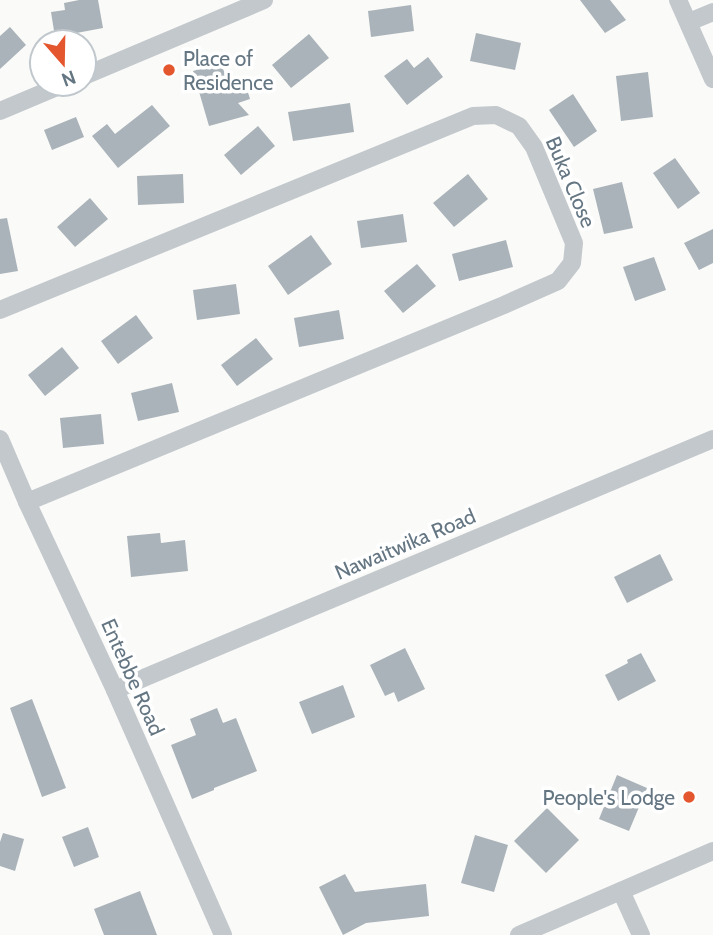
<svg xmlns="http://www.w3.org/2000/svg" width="713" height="935" font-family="Cabin,sans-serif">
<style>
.building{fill:#aab3b9}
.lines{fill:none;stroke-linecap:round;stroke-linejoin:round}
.street{stroke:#c3c8cc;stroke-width:18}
.poi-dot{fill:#e4572e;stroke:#fff;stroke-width:2.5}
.labels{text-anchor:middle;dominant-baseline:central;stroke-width:7;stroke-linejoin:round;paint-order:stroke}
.poi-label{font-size:21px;fill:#657683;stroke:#fff;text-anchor:start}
.street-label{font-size:21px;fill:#657683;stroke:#fff}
</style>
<rect width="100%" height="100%" fill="#fafaf8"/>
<!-- building -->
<g class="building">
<path d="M79,0H98L103,28L55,37L51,12L65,10L64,3Z"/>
<path d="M580,0H610L626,20L605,33Z"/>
<path d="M411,5L414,31L371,37L368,11Z"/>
<path d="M10,27L26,45L0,69V36Z"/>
<path d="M476,33L521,43L515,70L470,61Z"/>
<path d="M309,34L329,58L291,88L272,65Z"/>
<path d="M428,57L443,77L407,105L384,76L407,59L414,68Z"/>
<path d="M221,63L227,80L243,76L250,99L238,103L249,115L209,126L193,71Z"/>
<path d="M648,72L653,117L621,121L616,76Z"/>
<path d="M573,94L597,131L574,147L549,110Z"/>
<path d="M350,103L354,132L293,141L288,112Z"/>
<path d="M152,105L170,126L118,168L92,136L107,124L115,134Z"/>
<path d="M76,117L84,137L52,150L44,130Z"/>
<path d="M258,126L275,146L241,175L224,155Z"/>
<path d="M675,158L700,193L678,209L653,173Z"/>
<path d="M183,174L184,203L138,205L137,176Z"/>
<path d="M468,174L488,199L454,227L433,203Z"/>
<path d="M622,182L633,228L604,234L593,189Z"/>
<path d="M90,198L108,219L75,247L57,227Z"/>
<path d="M403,214L407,242L361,248L357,221Z"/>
<path d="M7,218L18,271L0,274V219Z"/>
<path d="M713,229V263L699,270L684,243Z"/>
<path d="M311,235L332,264L288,295L268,266Z"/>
<path d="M506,240L513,267L459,281L452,254Z"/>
<path d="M654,257L666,290L635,301L623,267Z"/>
<path d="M417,264L436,286L403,313L384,291Z"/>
<path d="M236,284L240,314L197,320L193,290Z"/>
<path d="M339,310L344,339L299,347L294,318Z"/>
<path d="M136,315L153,338L118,364L101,341Z"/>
<path d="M256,338L273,359L237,386L221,365Z"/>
<path d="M62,347L79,368L45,396L28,375Z"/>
<path d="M172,383L179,412L138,421L131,393Z"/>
<path d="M101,414L104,444L63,448L60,418Z"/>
<path d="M160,533L161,543L185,540L188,571L131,577L127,536Z"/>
<path d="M660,554L673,580L627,603L614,577Z"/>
<path d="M405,648L425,689L398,702L394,692L385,696L370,665Z"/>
<path d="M641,653L656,681L618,701L605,675L628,663L627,660Z"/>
<path d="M343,685L355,717L312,734L299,702Z"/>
<path d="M32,699L66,788L42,797L10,708Z"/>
<path d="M217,708L223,723L236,718L257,771L214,788V790L192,799L171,745L196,735L190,719Z"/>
<path d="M617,775L647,788L629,831L599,819Z"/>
<path d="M547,808L579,840L546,873L514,841Z"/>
<path d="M88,827L99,857L74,867L62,837Z"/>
<path d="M3,833L24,839L15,871L0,866V842Z"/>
<path d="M475,835L508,845L494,892L461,883Z"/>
<path d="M345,874L355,892L426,884L429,916L366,923L343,935L319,887Z"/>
<path d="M140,891L157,935H104L94,909Z"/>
</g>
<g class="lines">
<!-- street -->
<g class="street">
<path d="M678,0L713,79"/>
<path d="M689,22L713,12"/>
<path d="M84,76L264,0"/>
<path d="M0,111L64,84"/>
<path d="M0,310L473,116L496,115L519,126L534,147L574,243L572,263L558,281L504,305L27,502"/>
<path d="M0,439L27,502L115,690L223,935"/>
<path d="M115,690L713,439"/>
<path d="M621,891L641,935"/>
<path d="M519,935L713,851"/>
</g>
</g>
<!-- markers -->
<g class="poi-dot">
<circle cx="169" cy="70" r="7"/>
<circle cx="689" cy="797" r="7"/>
</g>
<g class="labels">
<!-- poi labels -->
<g class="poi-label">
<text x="183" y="58">Place of<tspan x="183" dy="24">Residence</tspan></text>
<text x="675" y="797" text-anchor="end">People's Lodge</text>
</g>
<!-- street labels -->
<g class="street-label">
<text transform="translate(571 182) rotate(67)">Buka Close</text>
<text transform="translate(405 544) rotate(-23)">Nawaitwika Road</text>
<text transform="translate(133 677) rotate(66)">Entebbe Road</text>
</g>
</g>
<!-- north arrow -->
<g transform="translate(63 63) rotate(160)"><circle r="33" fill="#ffffff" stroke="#c1c8cd" stroke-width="2"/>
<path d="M0-5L12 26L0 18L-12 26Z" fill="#e4572e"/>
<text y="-10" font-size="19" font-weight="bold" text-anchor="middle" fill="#657683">N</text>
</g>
</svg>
